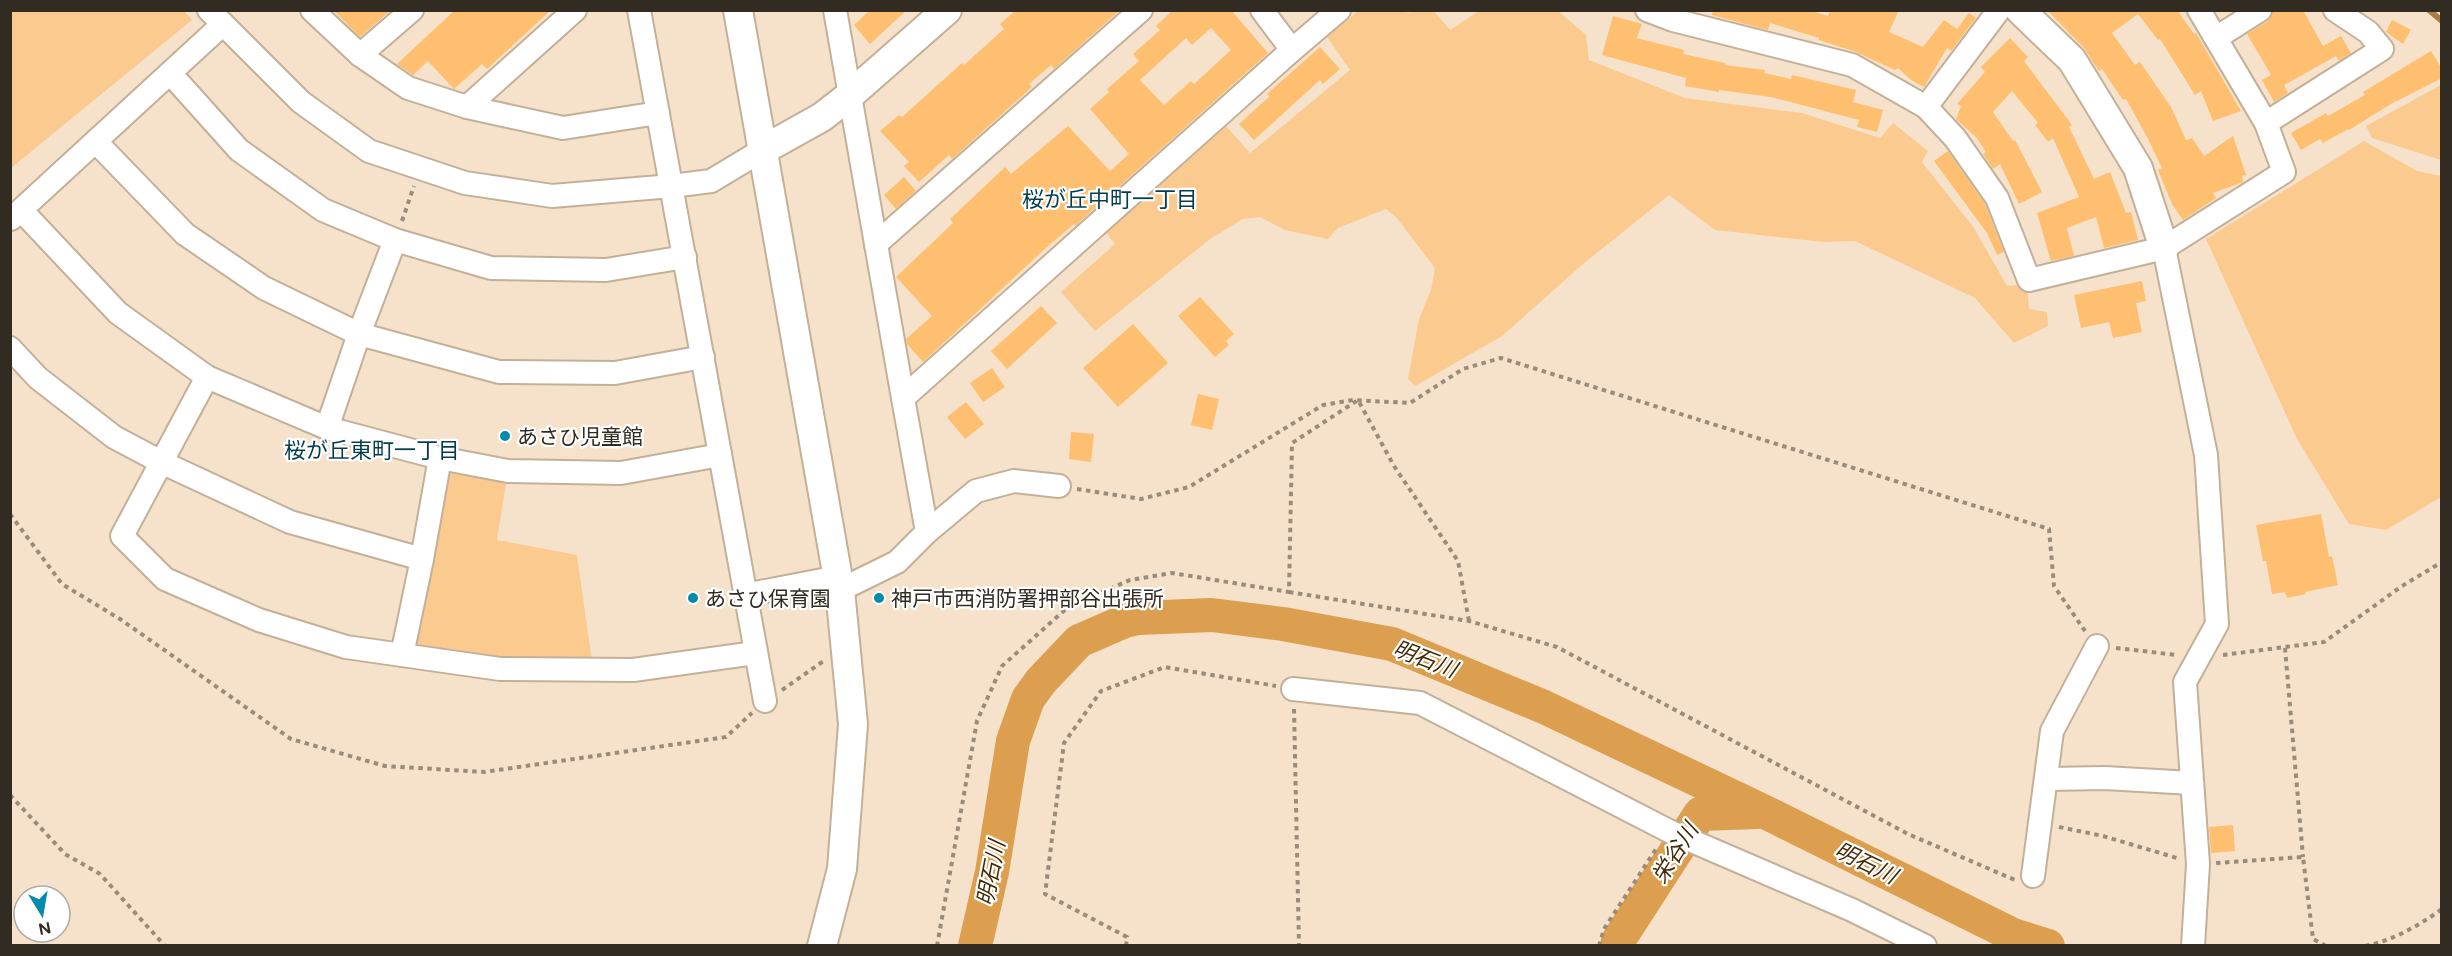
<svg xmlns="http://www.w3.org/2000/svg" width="2452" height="956" font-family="Figtree,'Noto Sans JP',sans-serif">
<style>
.green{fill:#fbca8f}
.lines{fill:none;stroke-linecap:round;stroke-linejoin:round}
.stream{stroke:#a97c42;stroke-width:6}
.river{stroke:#dc9f4f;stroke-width:34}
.building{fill:#febf70;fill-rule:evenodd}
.minor-casing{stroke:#c3b099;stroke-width:26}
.tertiary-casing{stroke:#c3b099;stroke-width:32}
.path{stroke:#9a8c7b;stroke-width:4;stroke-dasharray:4.5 4.5;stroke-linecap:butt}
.minor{stroke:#fff;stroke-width:22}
.tertiary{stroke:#fff;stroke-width:28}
.poi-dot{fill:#028baa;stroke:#fff;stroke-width:2}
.labels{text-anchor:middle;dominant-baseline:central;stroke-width:4.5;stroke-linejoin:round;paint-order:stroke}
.poi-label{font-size:21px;fill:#322b22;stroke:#fff;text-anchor:start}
.neighbourhood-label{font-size:22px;fill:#043e4d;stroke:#fff}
.water-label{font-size:22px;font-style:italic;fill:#452c09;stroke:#fff}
</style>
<rect width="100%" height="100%" fill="#f6e2ca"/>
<!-- green -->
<g class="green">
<path d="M11,10L184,11L192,20L11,168Z"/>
<path d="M1557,10L1586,35L1589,60L1685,98L1802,113L1880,138L1893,123L1928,151L1922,162L1974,228L2007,286L2027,284L2029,309L2047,312L2048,326L2014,343L1975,298L1855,241L1823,242L1715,230L1669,195L1583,264L1502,336L1415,386L1408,379L1419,319L1431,290L1435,268L1396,217L1386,209L1338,228L1328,239L1285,230L1260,217L1243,219L1210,239L1095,331L1061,292L1115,244L1106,232L1226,126L1250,153L1350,70L1327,37L1358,11H1405L1408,13L1412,11H1434L1450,30L1479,11Z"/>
<path d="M2441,85V160L2372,138L2366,126Z"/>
<path d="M2364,141L2417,171L2441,176V497L2386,530L2349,524L2297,439L2206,239Z"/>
<path d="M440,458L508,471L497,540L577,555L593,669L402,655Z"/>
</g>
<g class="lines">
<!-- stream -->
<path class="stream" d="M2429,10L2442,21"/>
<!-- river -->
<g class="river">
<path d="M975,946L992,872L1013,741L1028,699L1041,681L1079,641L1125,621L1138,618L1212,615L1283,624L1392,644L1544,707L1763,811L2013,935L2048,946"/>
<path d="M1617,946L1618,941L1700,814L1757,812"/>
</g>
</g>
<!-- building -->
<g class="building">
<path d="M333,10H391L360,37Z"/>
<path d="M455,10H551L487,69L482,64L454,89L428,61L413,75L397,64Z"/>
<path d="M870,10H907L870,44L854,25Z"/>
<path d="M1016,10H1120L1054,69L1051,65L1029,84L1032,87L952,159L949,155L919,182L904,166L909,162L880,131L899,115L902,117L962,63L964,65L1004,29L1000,24Z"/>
<path d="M1173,10H1231L1268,53L1075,226L1074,224L1047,247L923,362L907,344L906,339L932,316L896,277L953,223L950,219L1005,167L1011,174L1068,126L1110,171L1129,154L1090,109L1109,92L1107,89L1139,61L1133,54L1160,30L1156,26ZM1211,28L1231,50L1194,84L1191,81L1164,105L1140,80L1186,38L1192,45Z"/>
<path d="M1713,10H1809L1828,16L1830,10H1899L1889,32L1923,47L1944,20L1957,29L1969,13L1976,18L1951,51L1947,48L1924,87L1911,80L1898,68L1895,70L1856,52L1819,40V38L1770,23L1768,30L1741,23L1712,15Z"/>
<path d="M2047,10H2177L2194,34L2196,33L2241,111L2213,121L2201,91L2195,95L2160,39L2158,40L2138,14L2112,33L2135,65L2140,62L2171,107L2186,140L2192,138L2204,156L2233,136L2246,175L2242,176L2243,182L2213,193L2216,198L2183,220L2172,204L2158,170L2162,168L2147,137L2126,99L2123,100L2102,69L2099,71L2084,48Z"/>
<path d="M2273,10H2303L2323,46L2341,36L2351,53L2339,61L2336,56L2284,85L2288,93L2274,102L2262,80L2271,75L2247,34L2268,21Z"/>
<path d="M1613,16L1642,24L1637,38L1684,50L1683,54L1725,63V65L1765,70L1764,73L1791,79L1792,75L1856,90L1853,102L1883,110L1877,132L1857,127L1859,120L1771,97L1719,90V92L1685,86L1686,78L1602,55Z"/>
<path d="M2392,20L2411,30L2403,44L2386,32Z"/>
<path d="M2010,38L2028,57L2024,61L2072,125L2069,127L2094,179L2110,172L2126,213L2131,212L2138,240L2104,248L2096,217L2067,228L2074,256L2051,261L2037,213L2079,197L2053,138L2048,142L2035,125L2038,123L2012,91L1993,112L2013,141L2015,140L2042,192L2019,204L2000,164L1993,169L1983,154L1986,152L1977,138L1956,119L1961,106L1957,104L1985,72L1981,67Z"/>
<path d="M1320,47L1340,69L1323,84L1320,80L1254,140L1239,124L1270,96L1267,94Z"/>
<path d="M2431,51L2442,69V78L2391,104L2349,130L2348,129L2323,143L2320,139L2301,150L2291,133L2326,113L2328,116L2365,95L2363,92Z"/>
<path d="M1948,151L1985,204L2004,252L1997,255L1987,233L1934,161Z"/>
<path d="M904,177L916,191L896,209L884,195Z"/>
<path d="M2142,281L2146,301L2136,303L2142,332L2113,338L2109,322L2081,328L2074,295Z"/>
<path d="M1200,297L1234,334L1226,341L1229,345L1215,357L1178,316Z"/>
<path d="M1041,306L1057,323L1007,369L991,351Z"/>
<path d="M1133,324L1168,363L1118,407L1083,368Z"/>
<path d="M992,368L1005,387L983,402L970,383Z"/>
<path d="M1198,394L1219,399L1212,430L1191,425Z"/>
<path d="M966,402L984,424L965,439L947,417Z"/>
<path d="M1071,432L1094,434L1091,462L1069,459Z"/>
<path d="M2321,514L2329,557L2332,556L2338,585L2305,592L2306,594L2287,598L2285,592L2272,594L2266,561H2263L2256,525Z"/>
<path d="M2233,825L2235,851L2211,853L2209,827Z"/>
</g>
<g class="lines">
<defs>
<g id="minor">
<path d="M209,10L301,102L369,151L465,183L552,196L672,186L711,181L761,151"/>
<path d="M312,10L360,55L408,88L467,107L563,128L658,113"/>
<path d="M639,10L765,701"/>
<path d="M835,10L903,398"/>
<path d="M1262,10L1292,50"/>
<path d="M1647,10L1673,20L1852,65L1926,107L1955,138L1997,198L2029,280L2164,248L2284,172L2266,123L2199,10"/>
<path d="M2216,38L2260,10"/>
<path d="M360,55L412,10"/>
<path d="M170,73L239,150L323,210L395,240L491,268L606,270L685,257"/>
<path d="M467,107L575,10"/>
<path d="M1926,107L1999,10"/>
<path d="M2266,123L2382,49L2368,32L2335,10"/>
<path d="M96,142L185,234L264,288L359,334L499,372L615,373L703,357"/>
<path d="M22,211L118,313L207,377L327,428L440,458L508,471L621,473L720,455"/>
<path d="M11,219L222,25"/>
<path d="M876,244L1141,10"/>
<path d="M2164,248L2206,455L2217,624L2185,682L2198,864L2193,946"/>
<path d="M10,348L38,378L114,437L161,462L290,522L422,559"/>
<path d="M207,377L122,536L165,579L259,620L346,647L500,669L633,670L755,653"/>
<path d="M327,428L359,334L395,240"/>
<path d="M927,532L903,398L1292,50L1339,10"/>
<path d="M840,590L897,562L927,532L976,491L1014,481L1059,486"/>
<path d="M745,595L838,577"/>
<path d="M402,655L422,559L440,458"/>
<path d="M1293,689L1420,703L1671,832L1852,910L1925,946"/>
<path d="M2047,779L2105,778L2192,783"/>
<path d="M2033,876L2052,731L2097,646"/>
</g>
<g id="tertiary">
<path d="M738,10L840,590L853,724L842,869L822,946"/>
<path d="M2020,10L2072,60L2138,168L2164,248"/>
<path d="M761,151L822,117L849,96L947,10"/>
</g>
</defs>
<!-- minor casing -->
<use href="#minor" class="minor-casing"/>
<!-- tertiary casing -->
<use href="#tertiary" class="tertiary-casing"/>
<!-- path -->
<g class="path">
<path d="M402,221L414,186"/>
<path d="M1077,489L1141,499L1189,487L1323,405L1353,400L1410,403L1463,369L1501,358L2049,529L2054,586L2085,631"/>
<path d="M10,514L62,584L120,619L291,739L385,766L484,772L726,737L752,713"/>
<path d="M1289,592L1469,621L1557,647L1908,834L2015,880"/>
<path d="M2116,648L2177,655"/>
<path d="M2285,648L2303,857"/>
<path d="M2223,655L2324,642L2402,586L2442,562"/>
<path d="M782,690L825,660"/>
<path d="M1294,709L1299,946"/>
<path d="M10,795L65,854L100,874L165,946"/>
<path d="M2059,827L2103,836L2177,858"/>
<path d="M2216,863L2303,857L2313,939L2326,946"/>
<path d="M937,946L977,721L1002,666L1068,607L1130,580L1172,573L1289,592L1292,443L1358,400L1394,466L1458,561L1469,621"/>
<path d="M1126,946L1127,937L1045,894L1064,743L1101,691L1165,667L1276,686"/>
<path d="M1599,946L1604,929L1658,846"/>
<path d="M2365,946C2394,940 2418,926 2442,909"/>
</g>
<!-- minor -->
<use href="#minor" class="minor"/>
<!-- tertiary -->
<use href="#tertiary" class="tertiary"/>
</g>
<!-- markers -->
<g class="poi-dot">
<circle cx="505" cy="436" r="6"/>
<circle cx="693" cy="598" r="6"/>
<circle cx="879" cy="598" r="6"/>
</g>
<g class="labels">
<!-- poi labels -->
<g class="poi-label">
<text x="517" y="436">あさひ児童館</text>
<text x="705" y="598">あさひ保育園</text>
<text x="891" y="598">神戸市西消防署押部谷出張所</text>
</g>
<!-- neighbourhood labels -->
<g class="neighbourhood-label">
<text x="1110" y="199">桜が丘中町一丁目</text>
<text x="372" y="450">桜が丘東町一丁目</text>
</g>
<!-- water labels -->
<g class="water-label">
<text transform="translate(1425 659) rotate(21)">明石川</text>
<text transform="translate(1675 853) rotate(-58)">栄谷川</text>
<text transform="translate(1866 863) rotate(26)">明石川</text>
<text transform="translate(991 873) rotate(-79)">明石川</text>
</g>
</g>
<!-- border -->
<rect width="2452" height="956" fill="none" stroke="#322b22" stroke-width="24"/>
<!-- north arrow -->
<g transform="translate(42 914) rotate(169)"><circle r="28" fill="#ffffff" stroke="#adaaa7" stroke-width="1.5"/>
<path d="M0-4.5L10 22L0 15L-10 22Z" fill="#028baa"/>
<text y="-9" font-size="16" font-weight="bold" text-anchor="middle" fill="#322b22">N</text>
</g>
</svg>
